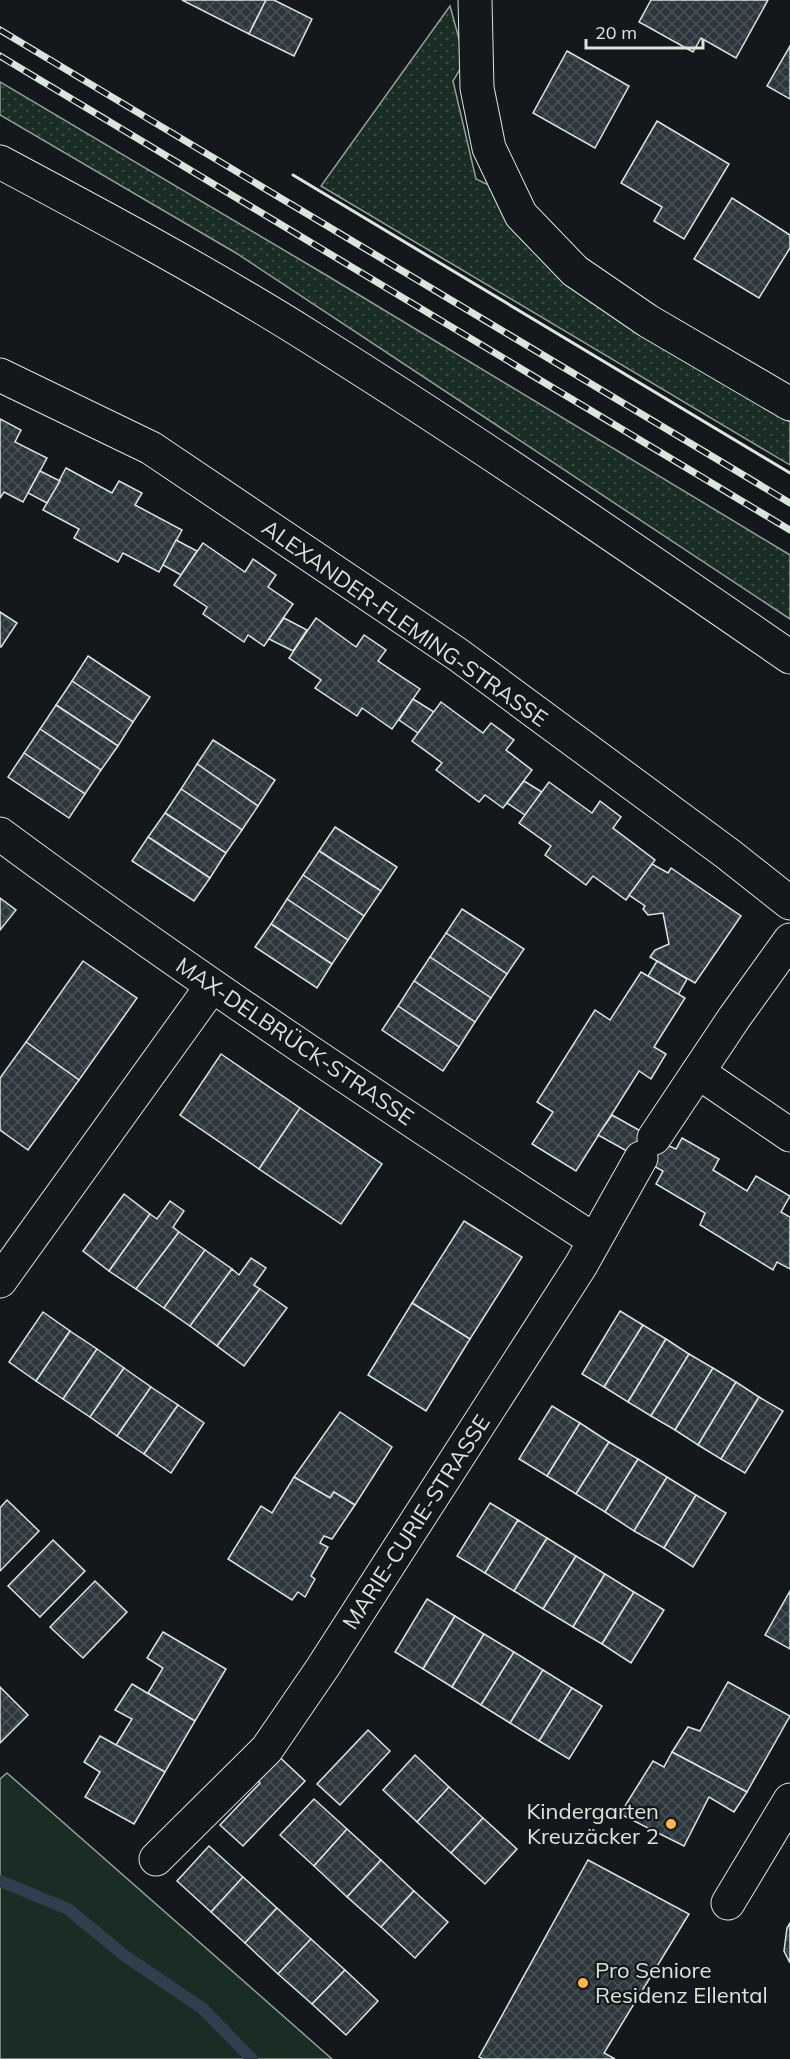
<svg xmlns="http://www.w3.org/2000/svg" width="790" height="2059" font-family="Mulish,sans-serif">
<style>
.grass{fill:url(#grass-dots);stroke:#939e99;stroke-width:1.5}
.green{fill:#1a2d24;stroke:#939e99;stroke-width:1.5}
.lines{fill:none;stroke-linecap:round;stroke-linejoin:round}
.stream{stroke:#2f3f4d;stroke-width:12}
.building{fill:url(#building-cross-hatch);stroke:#d8e6dc;stroke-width:1.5}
.minor-casing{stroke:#d8e6dc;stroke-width:35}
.secondary-casing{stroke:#d8e6dc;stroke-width:35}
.minor{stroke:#14181c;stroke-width:33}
.secondary{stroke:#14181c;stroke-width:33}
.rail-casing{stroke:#d8e6dc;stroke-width:7}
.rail{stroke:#14181c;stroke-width:4.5;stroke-dasharray:14;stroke-linecap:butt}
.wall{stroke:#d8e6dc;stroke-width:3}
.poi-dot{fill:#ffb74d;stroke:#14181c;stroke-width:2}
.labels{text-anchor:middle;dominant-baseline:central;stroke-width:4.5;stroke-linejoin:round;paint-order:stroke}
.street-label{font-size:22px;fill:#d8e6dc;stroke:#14181c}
.poi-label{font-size:22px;fill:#d8e6dc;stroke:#14181c;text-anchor:end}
</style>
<defs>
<pattern id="grass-dots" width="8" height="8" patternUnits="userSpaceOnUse" patternTransform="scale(1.5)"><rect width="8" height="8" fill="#1a2d24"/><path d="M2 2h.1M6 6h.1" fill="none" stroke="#3b4b43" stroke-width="1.8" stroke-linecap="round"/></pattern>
<pattern id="building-cross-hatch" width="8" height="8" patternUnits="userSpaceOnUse" patternTransform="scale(1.5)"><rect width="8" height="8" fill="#2c363c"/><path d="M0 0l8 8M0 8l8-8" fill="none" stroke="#4a5358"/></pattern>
</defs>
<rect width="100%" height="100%" fill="#14181c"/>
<!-- grass -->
<g class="grass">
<path d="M450,6L465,61L453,81L476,179L491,186L561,280L606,312L790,422V465L321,186Z"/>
<path d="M0,82L326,275L790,555V619L236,253L0,115Z"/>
</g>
<!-- green -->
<path class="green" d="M7,1773L332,2059H0V1779Z"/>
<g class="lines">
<!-- stream -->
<path class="stream" d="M0,1881L68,1909L125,1956L202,2008L252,2059"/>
</g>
<!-- building -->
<g class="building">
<path d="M182,0H266L249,34Z"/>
<path d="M266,0H274L312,19L294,56L249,34Z"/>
<path d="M651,0H768L736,58L701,38L693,52L639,22Z"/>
<path d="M790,46V99L767,86Z"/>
<path d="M567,51L629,86L595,148L533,113Z"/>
<path d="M657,121L729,164L684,239L654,221L662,207L621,183Z"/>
<path d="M732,198L790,235V248L759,298L694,259Z"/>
<path d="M0,419L21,430L15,442L47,458L23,502L4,492L0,498Z"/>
<path d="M66,468L112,493L119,481L142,493L135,505L182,530L159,572L123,553L118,562L74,538L79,529L43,510Z"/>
<path d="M40,471L60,481L47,503L28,493Z"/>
<path d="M176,540L197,551L181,575L163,565Z"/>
<path d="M203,543L245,572L253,559L276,575L268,587L293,604L264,646L248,635L244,642L203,614L207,607L174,585Z"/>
<path d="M0,612L17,623L1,647L0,646Z"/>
<path d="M284,618L307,630L293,651L269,639Z"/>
<path d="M316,618L356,647L364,635L386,650L378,661L420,689L392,729L362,708L357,716L315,688L321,680L289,658Z"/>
<path d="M88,656L150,697L133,722L72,681Z"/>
<path d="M72,681L133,722L118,746L56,705Z"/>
<path d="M413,699L434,712L418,733L399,720Z"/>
<path d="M441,702L483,733L491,723L514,740L506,750L532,770L503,808L485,795L479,802L436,770L442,763L412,741Z"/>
<path d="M56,705L118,746L101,770L40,729Z"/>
<path d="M40,729L101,770L85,794L24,753Z"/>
<path d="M213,740L275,780L258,806L197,764Z"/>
<path d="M24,753L85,794L69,818L8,777Z"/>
<path d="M197,764L258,806L242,830L181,789Z"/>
<path d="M524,781L542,792L525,815L507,803Z"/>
<path d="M549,782L592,813L600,801L621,817L613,828L655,860L626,900L593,876L586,885L545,855L551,846L519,823Z"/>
<path d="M181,789L242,830L226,853L165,813Z"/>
<path d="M165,813L226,853L210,878L148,837Z"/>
<path d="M335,827L397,867L381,891L319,851Z"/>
<path d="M148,837L210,878L194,901L132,861Z"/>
<path d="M319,851L381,891L364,916L303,875Z"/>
<path d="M652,864L668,873L671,868L741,916L695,983L650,957L655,950L669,944L663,913L648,915L643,909L645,906L629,895Z"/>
<path d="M303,875L364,916L348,940L287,899Z"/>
<path d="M0,898L16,910L0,930Z"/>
<path d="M287,899L348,940L332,964L271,924Z"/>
<path d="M462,909L524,949L507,974L446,933Z"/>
<path d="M271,924L332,964L317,988L255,947Z"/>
<path d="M446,933L507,974L491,998L430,957Z"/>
<path d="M430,957L491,998L475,1022L414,981Z"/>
<path d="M83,961L137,998L79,1080L26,1042Z"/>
<path d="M657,961L687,979L678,995L648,976Z"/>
<path d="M641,972L685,998L654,1047L666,1054L651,1079L639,1071L576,1171L532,1144L553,1112L537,1102L595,1010L610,1020Z"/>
<path d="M414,981L475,1022L459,1047L398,1006Z"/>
<path d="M398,1006L459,1047L443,1071L382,1030Z"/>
<path d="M26,1042L79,1080L28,1150L0,1130V1078Z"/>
<path d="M221,1054L300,1108L259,1169L180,1115Z"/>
<path d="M300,1108L382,1164L341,1224L259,1169Z"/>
<path d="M612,1115L662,1143L650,1164L598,1135Z"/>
<path d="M682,1138L719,1159L713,1170L747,1191L756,1176L790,1196L781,1212L790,1217V1269L777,1262L773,1270L700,1225L705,1213L656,1184L663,1171L650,1164L662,1143L676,1149Z"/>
<path d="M124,1194L150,1214L109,1271L83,1251Z"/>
<path d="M170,1201L184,1211L173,1227L179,1232L136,1289L109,1271L150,1214L157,1219Z"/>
<path d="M464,1221L522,1257L470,1339L412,1303Z"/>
<path d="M179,1232L205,1250L164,1308L136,1289Z"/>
<path d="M205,1250L232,1269L190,1326L164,1308Z"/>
<path d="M251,1258L266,1268L254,1285L260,1289L217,1346L190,1326L232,1269L239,1275Z"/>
<path d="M260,1289L287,1308L244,1366L217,1346Z"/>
<path d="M412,1303L470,1339L426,1411L368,1375Z"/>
<path d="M620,1311L643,1325L604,1387L582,1374Z"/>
<path d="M43,1312L70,1331L36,1381L9,1362Z"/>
<path d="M643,1325L666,1339L628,1402L604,1387Z"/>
<path d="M70,1331L97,1349L63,1399L36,1381Z"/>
<path d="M666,1339L689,1354L651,1416L628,1402Z"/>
<path d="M97,1349L124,1368L90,1417L63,1399Z"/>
<path d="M689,1354L713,1368L675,1430L651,1416Z"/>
<path d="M124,1368L151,1387L117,1436L90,1417Z"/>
<path d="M713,1368L736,1382L698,1445L675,1430Z"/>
<path d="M736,1382L759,1397L721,1459L698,1445Z"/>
<path d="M151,1387L178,1405L144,1454L117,1436Z"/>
<path d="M759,1397L783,1411L745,1473L721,1459Z"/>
<path d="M178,1405L204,1423L171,1473L144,1454Z"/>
<path d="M552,1406L580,1423L547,1476L519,1459Z"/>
<path d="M340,1412L392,1447L355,1505L334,1492L330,1498L294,1477Z"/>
<path d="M580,1423L609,1442L576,1494L547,1476Z"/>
<path d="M609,1442L638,1459L605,1512L576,1494Z"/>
<path d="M638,1459L667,1477L634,1531L605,1512Z"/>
<path d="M294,1477L330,1498L334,1492L355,1505L332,1539L324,1536L320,1543L328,1547L311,1576L315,1579L305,1597L298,1592L292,1600L228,1559L261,1506L272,1513Z"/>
<path d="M667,1477L696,1495L664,1548L634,1531Z"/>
<path d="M696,1495L726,1513L693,1567L664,1548Z"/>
<path d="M7,1500L39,1531L0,1571V1508Z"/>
<path d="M490,1503L518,1520L485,1573L457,1556Z"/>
<path d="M518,1520L547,1538L514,1591L485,1573Z"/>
<path d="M547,1538L576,1556L543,1609L514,1591Z"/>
<path d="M53,1540L85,1571L40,1617L8,1586Z"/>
<path d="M576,1556L605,1574L573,1627L543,1609Z"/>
<path d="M605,1574L634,1592L602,1644L573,1627Z"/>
<path d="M95,1581L127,1612L83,1658L50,1627Z"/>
<path d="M790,1591V1649L765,1635Z"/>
<path d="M634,1592L664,1610L631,1663L602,1644Z"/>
<path d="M427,1599L455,1616L423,1669L395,1652Z"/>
<path d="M455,1616L484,1634L452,1687L423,1669Z"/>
<path d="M163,1632L226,1669L195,1721L148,1693L163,1668L147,1658Z"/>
<path d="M484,1634L514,1652L481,1705L452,1687Z"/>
<path d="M514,1652L543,1670L510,1723L481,1705Z"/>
<path d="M543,1670L572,1688L539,1741L510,1723Z"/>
<path d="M728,1682L790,1716L747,1792L672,1752L688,1727L700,1731Z"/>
<path d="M132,1684L195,1721L165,1772L116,1745L132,1719L115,1710Z"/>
<path d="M0,1687L28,1715L0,1743Z"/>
<path d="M572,1688L602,1706L569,1759L539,1741Z"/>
<path d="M368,1730L390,1751L340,1805L317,1784Z"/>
<path d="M100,1736L165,1772L134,1824L85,1797L100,1772L84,1762Z"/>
<path d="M273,1751L305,1781L243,1846L220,1825L260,1783L251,1774Z"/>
<path d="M672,1752L747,1792L734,1812L709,1797L684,1846L620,1814L653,1761L664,1767Z"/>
<path d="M415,1755L449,1787L417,1822L383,1790Z"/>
<path d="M449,1787L483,1818L451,1853L417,1822Z"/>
<path d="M314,1799L347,1829L314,1866L280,1835Z"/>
<path d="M483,1818L517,1849L485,1884L451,1853Z"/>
<path d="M347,1829L381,1860L347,1897L314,1866Z"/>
<path d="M209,1846L243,1877L211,1912L177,1881Z"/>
<path d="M381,1860L414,1891L381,1927L347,1897Z"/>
<path d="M588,1860L689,1914L604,2053L615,2059H483L479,2057Z"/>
<path d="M243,1877L277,1908L245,1943L211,1912Z"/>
<path d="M414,1891L448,1922L415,1958L381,1927Z"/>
<path d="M277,1908L311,1939L278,1974L245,1943Z"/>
<path d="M790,1923V1963L784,1951L787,1928Z"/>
<path d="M311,1939L345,1970L312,2004L278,1974Z"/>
<path d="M345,1970L378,2001L346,2035L312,2004Z"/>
</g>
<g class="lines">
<defs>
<g id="minor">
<path d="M475,0L477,88L489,148L521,215L575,271L648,321L790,404"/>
<path d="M0,375L151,448L457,654L728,854L790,903"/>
<path d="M0,834C193,977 393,1109 594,1240"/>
<path d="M698,1072L790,1135"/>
<path d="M654,1138L734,1018L790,940"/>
<path d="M0,1281L212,986"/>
<path d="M156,1859L267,1749L323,1667L581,1265L641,1158"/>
<path d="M728,1903L790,1800"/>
</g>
<path id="secondary" d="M0,162C105,218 210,274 310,337C473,439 632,548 790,657"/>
</defs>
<!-- minor casing -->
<use href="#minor" class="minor-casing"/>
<!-- secondary casing -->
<use href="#secondary" class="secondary-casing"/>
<!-- minor -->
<use href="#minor" class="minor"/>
<!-- secondary -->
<use href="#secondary" class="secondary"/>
<defs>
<g id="rail">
<path d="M0,30L790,503"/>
<path d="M0,56L790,530"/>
</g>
</defs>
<!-- rail casing -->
<use href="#rail" class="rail-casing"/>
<!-- rail -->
<use href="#rail" class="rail"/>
<!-- wall -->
<path class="wall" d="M293,175L790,473"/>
</g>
<!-- markers -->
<g class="poi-dot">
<circle cx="671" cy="1824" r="6"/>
<circle cx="583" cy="1983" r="6"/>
</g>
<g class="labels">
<!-- street labels -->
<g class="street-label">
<text transform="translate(405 623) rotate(35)">ALEXANDER-FLEMING-STRASSE</text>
<text transform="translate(295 1041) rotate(34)">MAX-DELBRÜCK-STRASSE</text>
<text transform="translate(416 1522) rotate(-57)">MARIE-CURIE-STRASSE</text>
</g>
<!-- poi labels -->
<g class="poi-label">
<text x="659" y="1811">Kindergarten<tspan x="659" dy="25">Kreuzäcker 2</tspan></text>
<text x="595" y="1970" text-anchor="start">Pro Seniore<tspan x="595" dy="25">Residenz Ellental</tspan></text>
</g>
</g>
<!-- scale -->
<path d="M586 39v9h117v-9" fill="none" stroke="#d8e6dc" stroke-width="3"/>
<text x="595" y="39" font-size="18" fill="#d8e6dc" stroke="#14181c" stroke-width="4.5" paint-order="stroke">20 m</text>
</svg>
